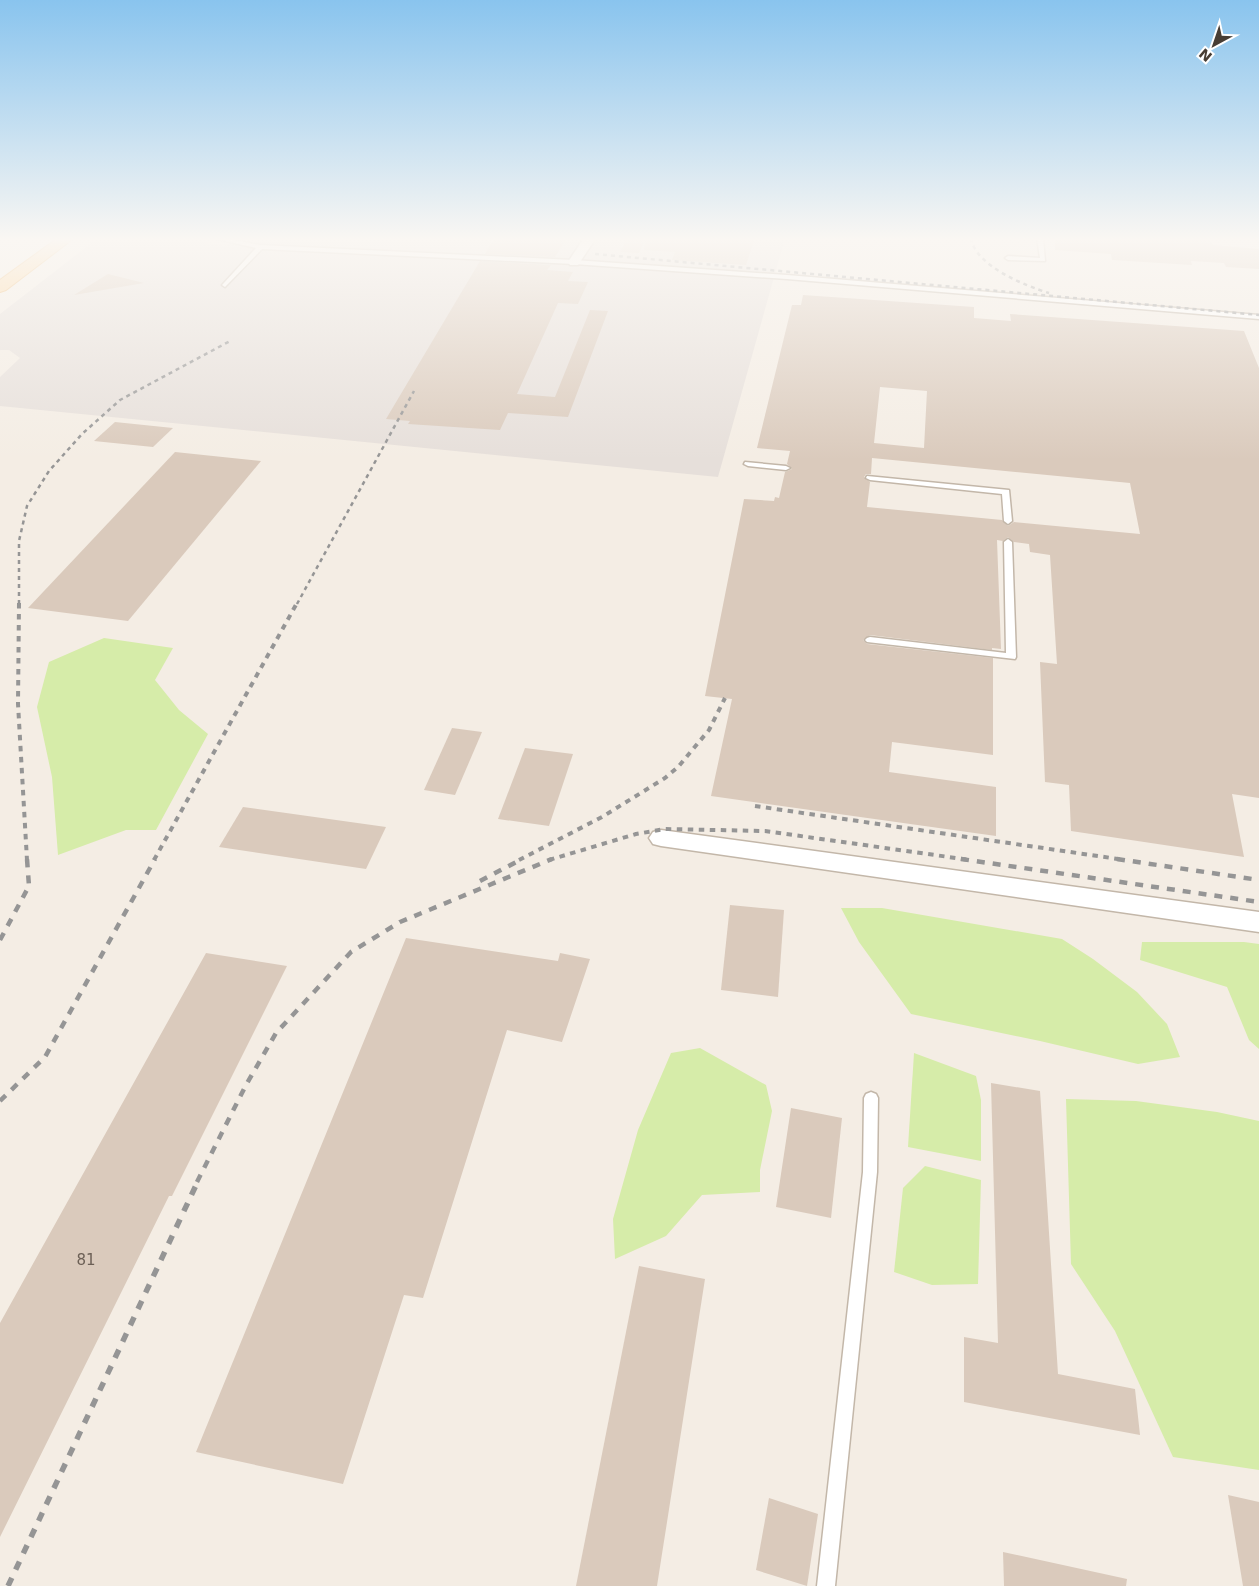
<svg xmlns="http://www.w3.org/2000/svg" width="1259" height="1586" font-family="'DejaVu Sans',sans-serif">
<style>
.industrial{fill:#e6dfda}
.green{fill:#d6eca9}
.building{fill:#dacabc;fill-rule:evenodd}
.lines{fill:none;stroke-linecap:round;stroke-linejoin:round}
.lane-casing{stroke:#c3b7a9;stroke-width:3}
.street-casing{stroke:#c3b7a9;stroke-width:3}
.primary-casing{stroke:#eeae58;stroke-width:2}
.lane{fill:#fff;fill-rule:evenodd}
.street{fill:#fff;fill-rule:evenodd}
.primary{fill:#ffd292;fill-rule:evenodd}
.rail-far3{stroke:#959595;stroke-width:2.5;stroke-dasharray:4 4;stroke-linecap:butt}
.rail-far2{stroke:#959595;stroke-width:4;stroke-dasharray:5.5 5.5;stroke-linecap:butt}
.rail-far1{stroke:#959595;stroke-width:4.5;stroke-dasharray:8 8;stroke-linecap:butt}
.rail{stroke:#959595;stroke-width:5.5;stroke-dasharray:9 9;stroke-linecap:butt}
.labels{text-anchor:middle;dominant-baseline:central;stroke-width:5;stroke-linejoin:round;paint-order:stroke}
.near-number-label{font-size:15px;fill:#6c6056}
</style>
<rect width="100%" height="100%" fill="#f4ede4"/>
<!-- industrial -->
<path class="industrial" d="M98,238H195L206,243L225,246L235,238H785L718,477L0,406V377L20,358L9,350H0V314Z"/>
<!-- green -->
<g class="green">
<path d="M104,638L173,648L155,680L179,710L208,734L156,830H126L58,855L52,777L37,707L49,662Z"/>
<path d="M841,908H882L1062,939L1093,959L1137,992L1167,1024L1180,1057L1138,1064L1040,1041L911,1014L859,942Z"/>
<path d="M1142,942H1244L1259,944V1049L1249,1040L1227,987L1140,960Z"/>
<path d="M700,1048L766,1085L772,1111L760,1170V1192L702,1195L666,1236L615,1259L613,1219L638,1130L671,1053Z"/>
<path d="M914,1053L976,1076L981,1100V1161L908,1147Z"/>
<path d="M1066,1099L1136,1101L1217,1112L1259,1121V1470L1173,1457L1115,1331L1071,1264Z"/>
<path d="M925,1166L981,1180L978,1284L932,1285L894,1272L903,1188Z"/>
</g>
<!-- building -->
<g class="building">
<path d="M494,238H567L555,257L485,254Z"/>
<path d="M627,238H755L746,265L672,260L675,252L644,250L645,240L639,253L620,252Z"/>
<path d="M1055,238H1179L1210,240L1213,245L1259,249V269L1226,267L1224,263L1191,261L1192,265L1112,260L1111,254L1055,250Z"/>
<path d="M480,261L551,265L547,270L573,272L568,281L588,282L578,304L558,303L517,394L555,397L590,310L608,311L568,417L508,413L500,430L408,424L410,421L386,419Z"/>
<path d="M108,274L144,283L74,295Z"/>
<path d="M803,295L974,307V318L1011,321L1010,314L1244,331L1259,368V798L1232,794L1244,857L1071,831L1069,785L1045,782L1040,662L1057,664L1050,555L1030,552L1029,544L1014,542L1008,537L1003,541L997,540L1001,649L992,648V650L870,635L863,640L867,644L993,658V755L892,742L889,772L996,787V836L711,796L732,699L705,696L744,499L774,501L775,497L779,498L785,472L792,469L787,464L790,451L757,448L792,305H801ZM880,387L927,391L924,448L874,443ZM872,458L1130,483L1140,534L1014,522L1008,526L1002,520L867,507L870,482L864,477L866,474H871Z"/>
<path d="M115,422L173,428L153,447L94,441Z"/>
<path d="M175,452L261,461L128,621L28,608Z"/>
<path d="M452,728L482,732L455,795L424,790Z"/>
<path d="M525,748L573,754L549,826L498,819Z"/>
<path d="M243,807L386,827L366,869L219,847Z"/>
<path d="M730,905L784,910L778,997L721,990Z"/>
<path d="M406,938L558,961L560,953L590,959L562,1042L507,1030L423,1298L404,1295L343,1484L196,1452Z"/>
<path d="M206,953L287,966L172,1196H169L0,1537V1323Z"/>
<path d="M991,1083L1040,1091L1058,1374L1135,1389L1140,1435L964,1402V1337L998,1343Z"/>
<path d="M791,1108L842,1118L831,1218L776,1207Z"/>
<path d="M639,1266L705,1279L657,1586H576Z"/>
<path d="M1228,1495L1259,1502V1586H1243Z"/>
<path d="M769,1498L818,1514L807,1586L756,1570Z"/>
<path d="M1003,1552L1127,1579L1126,1586H1004Z"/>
</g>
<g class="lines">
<defs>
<g id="lane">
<path d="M213,238H224L260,245L574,260L787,275L1259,315V319L787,279L574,264L262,249L225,287L222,285L223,284L256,248Z"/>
<path d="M1037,238H1043L1045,261L1008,260L1005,258L1008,256L1040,258Z"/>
<path d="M745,462L786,466L790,468L786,470L748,466L744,464Z"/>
<path d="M867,476L1009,490L1012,521L1008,524L1004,521L1002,494L870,480L866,478Z"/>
<path d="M1008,539L1012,542L1016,657L1015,659L867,642L865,640L867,638L870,637L1006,653L1004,542Z"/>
<path d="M871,1092L876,1094L878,1098L877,1172L835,1586H817L863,1172L864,1098L866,1094Z"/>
</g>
<g id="street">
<path d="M584,238H596L578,265H570L568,262Z"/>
<path d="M661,830L1259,912V932L661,846L653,844L649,838L653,832Z"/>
</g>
<path id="primary" d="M58,238H74L6,290L0,292V280Z"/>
</defs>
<!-- lane casing -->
<use href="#lane" class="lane-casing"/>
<!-- street casing -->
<use href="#street" class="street-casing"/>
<!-- primary casing -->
<use href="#primary" class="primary-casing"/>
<!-- lane -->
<use href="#lane" class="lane"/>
<!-- street -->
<use href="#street" class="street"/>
<!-- primary -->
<use href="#primary" class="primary"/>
<!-- rail-far3 -->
<g class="rail-far3">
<path d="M971,238C975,266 1026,286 1049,293"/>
<path d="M595,254L1259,315"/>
<path d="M19,604V541L27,506L49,471L82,434L120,400L232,340"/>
<path d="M297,604L414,391"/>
</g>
<!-- rail-far2 -->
<g class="rail-far2">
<path d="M19,603L18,704L27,860"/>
<path d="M755,806L1125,860"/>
<path d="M154,860L297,603"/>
<path d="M519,860L602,817L665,778L678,767L709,730L725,698"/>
<path d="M549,860L636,834L665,829L765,831L970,860"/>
</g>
<!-- rail-far1 -->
<g class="rail-far1">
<path d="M961,859L1259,902"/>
<path d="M1117,859L1259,880"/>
<path d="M480,881L522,859"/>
<path d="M0,940L29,886L27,859"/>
<path d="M0,1101L45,1057L155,859"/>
<path d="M197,1182L246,1085L276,1033L351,952L400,922L552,859"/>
</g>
<!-- rail -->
<path class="rail" d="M8,1586L198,1181"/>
</g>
<!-- sky -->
<linearGradient id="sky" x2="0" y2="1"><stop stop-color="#89c4ee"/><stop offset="0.52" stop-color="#faf7f3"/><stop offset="1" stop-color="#faf7f3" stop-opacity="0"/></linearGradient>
<rect width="1259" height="460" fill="url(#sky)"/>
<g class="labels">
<!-- near-number labels -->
<g class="near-number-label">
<text x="86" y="1260">81</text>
</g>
</g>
<!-- north arrow -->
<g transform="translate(1214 45) rotate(220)" stroke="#ffffff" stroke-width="4" paint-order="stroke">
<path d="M0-4L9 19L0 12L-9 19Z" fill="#473d34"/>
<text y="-8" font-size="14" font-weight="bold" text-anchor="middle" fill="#473d34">N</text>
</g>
</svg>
